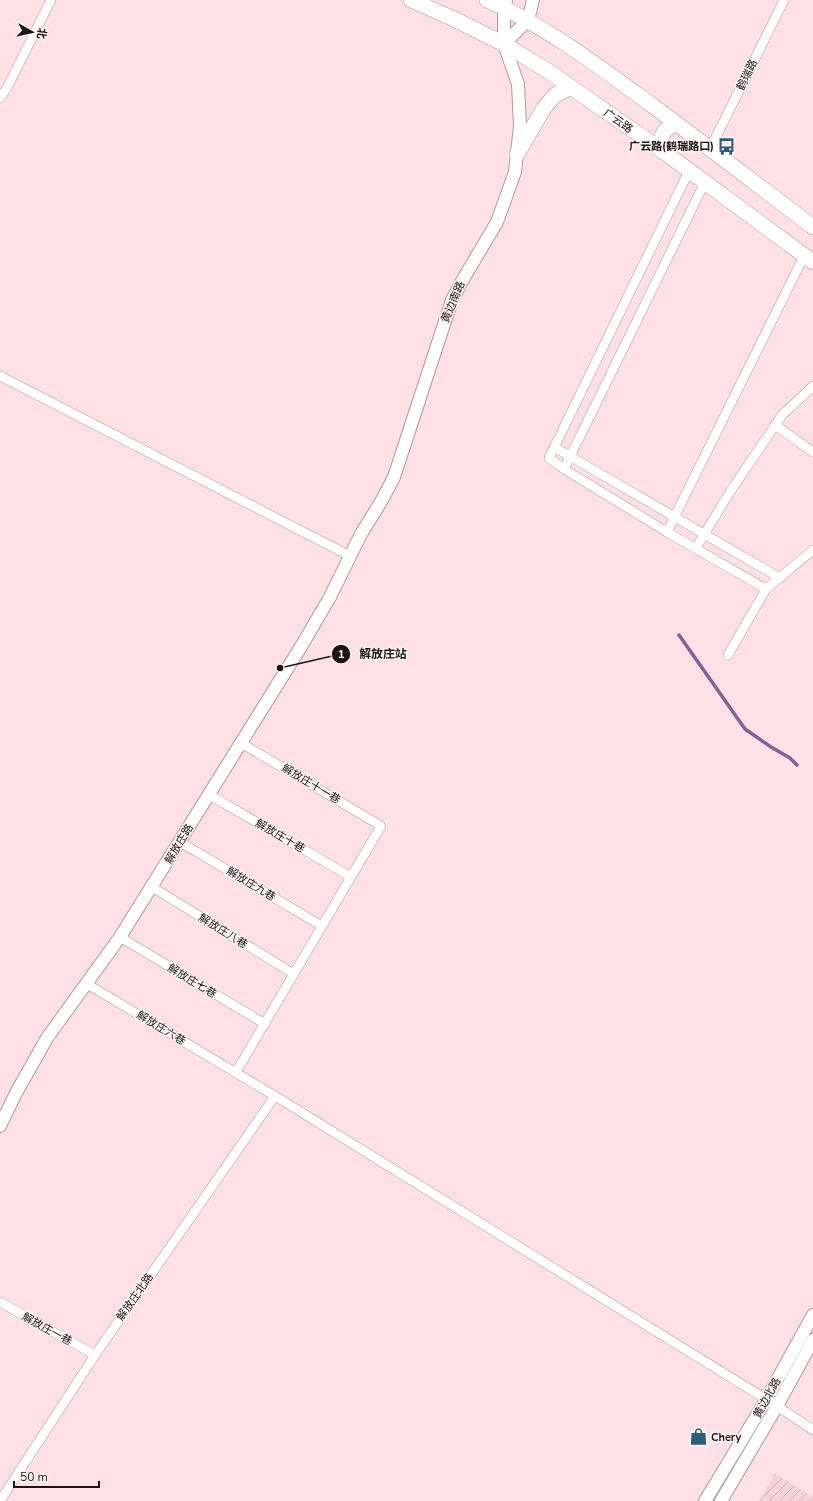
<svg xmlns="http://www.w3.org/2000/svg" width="813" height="1501" font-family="'Nunito Sans','Noto Sans SC',sans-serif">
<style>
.industrial{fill:url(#industrial-furrows)}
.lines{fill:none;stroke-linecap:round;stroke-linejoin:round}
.stream{stroke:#876195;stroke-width:3.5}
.minor-casing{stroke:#b8969c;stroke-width:10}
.tertiary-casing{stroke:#b8969c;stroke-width:14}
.primary-casing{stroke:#b8969c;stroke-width:16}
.minor{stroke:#fff;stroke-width:9}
.tertiary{stroke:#fff;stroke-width:12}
.primary{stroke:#fff;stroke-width:15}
.labels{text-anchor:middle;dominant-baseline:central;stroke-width:3;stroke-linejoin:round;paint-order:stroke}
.street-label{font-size:11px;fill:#1f1315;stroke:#fbf4f5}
.poi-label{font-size:11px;font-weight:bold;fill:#1f1315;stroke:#fbf4f5;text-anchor:end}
.leader{fill:none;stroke:#1f1315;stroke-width:1.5}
.callout-dot{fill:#1f1315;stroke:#fbf4f5;stroke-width:1.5}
.mark-label{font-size:12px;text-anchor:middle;font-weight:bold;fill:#fff}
.callout-label{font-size:12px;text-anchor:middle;font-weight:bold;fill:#1f1315;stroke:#fbf4f5;stroke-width:3;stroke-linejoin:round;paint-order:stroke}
</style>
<defs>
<pattern id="industrial-furrows" width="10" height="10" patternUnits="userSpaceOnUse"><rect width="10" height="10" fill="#f5d1d8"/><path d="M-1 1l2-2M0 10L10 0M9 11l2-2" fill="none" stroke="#d2b3b8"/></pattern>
</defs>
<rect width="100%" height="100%" fill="#fee0e6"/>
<!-- industrial -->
<path class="industrial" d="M775,1474L813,1497V1501H759Z"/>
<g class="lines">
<!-- stream -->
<path class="stream" d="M679,635L745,729L771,747L790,758L797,765"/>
<defs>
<g id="minor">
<path d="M0,98L7,88L51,0"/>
<path d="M710,149L784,0"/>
<path d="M689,171L549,458L564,469L667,532L766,589"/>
<path d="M0,376L350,556"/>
<path d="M775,425L813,452"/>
<path d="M554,447L780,578"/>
<path d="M564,469L705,182"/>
<path d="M667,532L804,256"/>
<path d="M696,548L730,492L782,415L813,386"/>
<path d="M728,655L766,589L813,550"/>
<path d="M208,794L351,877"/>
<path d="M180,842L322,926"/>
<path d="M152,887L294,974"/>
<path d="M120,937L265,1024"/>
<path d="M87,984L275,1096L777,1406L813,1430"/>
<path d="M236,1072L381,826L241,743"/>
<path d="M0,1302L95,1355"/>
<path d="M0,1501L95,1355L275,1096"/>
</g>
<g id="tertiary">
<path d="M504,44L528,20L533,0"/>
<path d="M0,1126L16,1093L47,1038L120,937L302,645L330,597L361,534L382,500L394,477L452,300L462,281L497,222L515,172L520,126L518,84L504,44V8L506,0"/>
<path d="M705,1501L766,1400L813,1315"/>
<path d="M721,1501L777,1406L813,1340"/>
</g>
<g id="primary">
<path d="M411,0L454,19L504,44L548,71L664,152L813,262"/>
<path d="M487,0C547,27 600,67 653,106C707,146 760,187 813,227"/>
<path d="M664,152C658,138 662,130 676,123"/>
<path d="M517,154L544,108L555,95L571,87"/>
</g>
</defs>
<!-- minor casing -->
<use href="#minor" class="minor-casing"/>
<!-- tertiary casing -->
<use href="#tertiary" class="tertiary-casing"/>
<!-- primary casing -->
<use href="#primary" class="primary-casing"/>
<!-- minor -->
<use href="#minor" class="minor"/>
<!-- tertiary -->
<use href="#tertiary" class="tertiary"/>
<!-- primary -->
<use href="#primary" class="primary"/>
</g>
<!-- icons -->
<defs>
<symbol id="bus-bare" viewBox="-9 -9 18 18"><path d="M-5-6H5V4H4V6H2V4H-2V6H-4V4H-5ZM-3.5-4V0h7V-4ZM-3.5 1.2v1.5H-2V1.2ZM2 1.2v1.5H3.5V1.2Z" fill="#2c5d7b" stroke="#fbf4f5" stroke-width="2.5" paint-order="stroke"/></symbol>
<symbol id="shop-bare" viewBox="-9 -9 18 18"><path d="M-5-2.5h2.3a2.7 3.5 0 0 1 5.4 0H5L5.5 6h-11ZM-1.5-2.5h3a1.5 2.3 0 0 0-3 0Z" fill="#2c5d7b" stroke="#fbf4f5" stroke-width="2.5" paint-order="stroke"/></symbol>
</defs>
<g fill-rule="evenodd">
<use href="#bus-bare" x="714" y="134" width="25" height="25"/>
<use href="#shop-bare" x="686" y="1424" width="25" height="25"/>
</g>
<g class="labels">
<!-- street labels -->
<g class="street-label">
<text transform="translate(747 75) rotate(-64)">鹤瑞路</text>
<text transform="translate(618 121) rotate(35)">广云路</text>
<text transform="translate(453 302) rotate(-67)">黄边南路</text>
<text transform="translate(311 784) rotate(31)">解放庄十一巷</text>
<text transform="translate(280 836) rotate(30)">解放庄十巷</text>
<text transform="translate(179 844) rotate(-59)">解放庄路</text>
<text transform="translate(251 884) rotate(31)">解放庄九巷</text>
<text transform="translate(223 931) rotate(32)">解放庄八巷</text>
<text transform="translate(192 981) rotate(31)">解放庄七巷</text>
<text transform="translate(161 1028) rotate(31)">解放庄六巷</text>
<text transform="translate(135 1297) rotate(-55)">解放庄北路</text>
<text transform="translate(47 1329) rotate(29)">解放庄一巷</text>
<text transform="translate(767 1398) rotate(-61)">黄边北路</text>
</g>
<!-- poi labels -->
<g class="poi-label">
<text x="714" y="146">广云路(鹤瑞路口)</text>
<text x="711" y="1437" text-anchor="start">Chery</text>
</g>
</g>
<!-- callouts -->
<path class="leader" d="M280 668L341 654"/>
<g class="callout-dot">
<circle cx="280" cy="668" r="4"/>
<circle cx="341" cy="654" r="10"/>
</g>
<g class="mark-label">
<text x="341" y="658">1</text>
</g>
<g class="callout-label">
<text x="383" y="658">解放庄站</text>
</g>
<!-- north arrow -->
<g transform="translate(32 32) rotate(98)" stroke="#fbf4f5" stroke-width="3" paint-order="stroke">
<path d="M0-3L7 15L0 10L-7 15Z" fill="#1f1315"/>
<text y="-6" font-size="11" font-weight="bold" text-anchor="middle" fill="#1f1315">北</text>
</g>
<!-- scale -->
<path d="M14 1481v6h85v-6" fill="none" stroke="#1f1315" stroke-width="2"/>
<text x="20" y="1481" font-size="12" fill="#1f1315" stroke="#fbf4f5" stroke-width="3" paint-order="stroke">50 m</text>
</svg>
